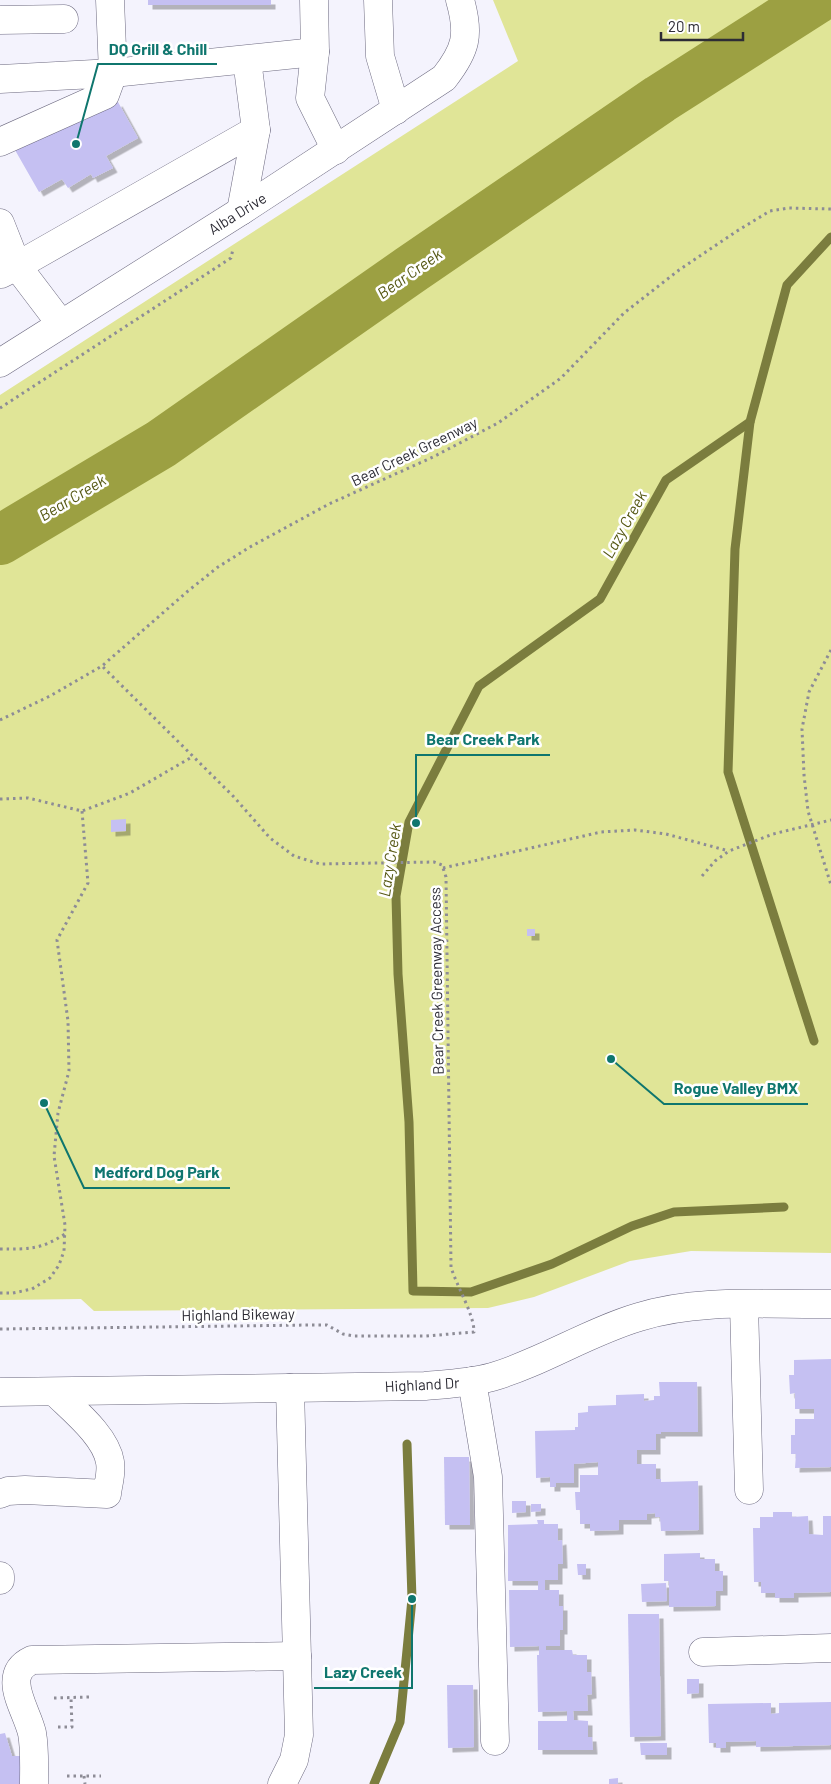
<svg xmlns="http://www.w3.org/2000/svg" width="831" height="1784" font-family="Barlow,sans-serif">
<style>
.green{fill:#e0e597}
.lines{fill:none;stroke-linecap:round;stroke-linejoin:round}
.stream{stroke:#7b7d3e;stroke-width:9}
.river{stroke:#9ca042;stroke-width:50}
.building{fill:#c5c0f2;filter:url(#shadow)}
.minor-casing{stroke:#6d6a80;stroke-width:29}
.major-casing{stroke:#6d6a80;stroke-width:29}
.path{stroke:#8d8c96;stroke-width:3;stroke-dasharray:2.5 4;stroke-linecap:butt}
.minor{stroke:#fff;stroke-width:28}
.major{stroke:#fff;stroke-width:28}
.labels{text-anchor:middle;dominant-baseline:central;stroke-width:5;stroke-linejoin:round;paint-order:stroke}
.street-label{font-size:15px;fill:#2d2c35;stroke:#fff}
.water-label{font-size:16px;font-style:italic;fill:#565814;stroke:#fff}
.leader{fill:none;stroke:#0f766e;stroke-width:2}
.callout-dot{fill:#0f766e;stroke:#fff;stroke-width:2}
.callout-label{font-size:16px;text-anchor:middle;font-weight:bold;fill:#0f766e;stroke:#fff;stroke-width:5;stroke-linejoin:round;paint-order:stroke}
</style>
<defs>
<filter id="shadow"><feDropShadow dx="4.5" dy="4.5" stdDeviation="0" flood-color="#0004"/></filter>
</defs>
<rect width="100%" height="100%" fill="#f4f3fd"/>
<!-- green -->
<path class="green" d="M493,0H831V1253L691,1251L630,1261L534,1297L488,1308L94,1311L81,1299L0,1300V395L518,61Z"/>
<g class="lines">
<!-- stream -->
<g class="stream">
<path d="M750,422L666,480L600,599L479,686L409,822L396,896L398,974L409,1122L413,1291L471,1292L552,1264L632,1226L674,1212L784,1207"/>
<path d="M814,1041L728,772L735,549L750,422L787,285L831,237"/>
<path d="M374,1784L400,1722L412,1599L407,1444"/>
</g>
<!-- river -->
<path class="river" d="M0,540L161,444L410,270L660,99L815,0"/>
</g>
<!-- building -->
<g class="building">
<rect x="148" y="0" width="123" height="5"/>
<path d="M118,102L138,138L106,156L113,168L93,178L91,174L68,188L62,179L39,192L15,150L79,114L83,121Z"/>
<path d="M126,819V831L111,832V820Z"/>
<rect x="527" y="929" width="8" height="7"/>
<path d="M831,1359V1467L795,1468L796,1454H791V1435H795V1419H814V1409H795V1393L790,1394L789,1375H794V1360Z"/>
<path d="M659,1382H697L698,1432H661V1434H656V1450H637V1464H656V1479H661V1482L698,1481L699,1530L661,1531L660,1517H655V1513L647,1514V1520H619V1530L590,1531V1524H580V1510H576L575,1492H580V1475H598V1462L574,1464V1483H556V1487H550V1477L536,1478L535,1431L575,1430V1427H578V1413L588,1412V1406L616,1405V1395L644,1394V1401L654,1400V1396H660Z"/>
<path d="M444,1457H469L470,1525H445Z"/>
<path d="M512,1501H526V1512L512,1513Z"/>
<path d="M531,1504H541V1511L531,1512Z"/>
<path d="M773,1512H792V1517L808,1516L809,1534L823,1535V1516H831V1592L794,1593V1598H775V1593H761V1582H754L753,1528H760V1517H773Z"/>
<path d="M537,1520H544V1524H558V1541L562,1540L563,1564H558V1580H545V1590H559V1606H563V1630H560V1646H546V1650H572L573,1655H587V1672H591L592,1694L587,1695L588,1711H573L574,1720L588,1721V1737H592L593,1750H538V1721H567V1711L538,1712L537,1655H539V1646L510,1647L509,1590H538V1581H508V1525L538,1524Z"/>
<path d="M700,1553V1559H715V1571H723V1591H716V1606L669,1607V1581H664V1554Z"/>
<path d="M577,1564H586V1575H578Z"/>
<path d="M666,1583L667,1601L642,1602L641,1584Z"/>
<path d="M628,1614H659L661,1736L630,1737Z"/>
<path d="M687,1679H699V1693L687,1694Z"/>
<path d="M447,1685H473L474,1747L448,1748Z"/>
<path d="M831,1702V1745L756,1747V1741L726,1742V1748H716V1743H709L708,1704L771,1703V1714L779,1713V1703Z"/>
<path d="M5,1733L12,1756H22L24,1784H0V1734Z"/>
<path d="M640,1743H667V1755H641Z"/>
<path d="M618,1778V1784H609V1779Z"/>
</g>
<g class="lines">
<defs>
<g id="minor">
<path d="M110,0L113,73L315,52"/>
<path d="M314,0L315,52L310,98L336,150"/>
<path d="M378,0L380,56L396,110"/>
<path d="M0,20L64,19"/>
<path d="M0,79L113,73L105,95L0,142"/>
<path d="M241,211L256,130L247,60"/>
<path d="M0,223L17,266L256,130"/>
<path d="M1,274L17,266L61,324"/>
<path d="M0,363L241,211L444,78C466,50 470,35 460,0"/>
<path d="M744,1305L749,1490"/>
<path d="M472,1381L488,1477L495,1741"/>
<path d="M0,1494L8,1491L25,1490L107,1494C108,1484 112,1473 110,1462C106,1436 73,1410 55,1392"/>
<path d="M0,1576V1580"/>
<path d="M703,1652L831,1648"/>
<path d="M34,1784C34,1767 35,1749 32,1733C26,1708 0,1675 32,1660L297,1656"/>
<path d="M282,1784L294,1760L299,1735L290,1388"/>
</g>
<path id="major" d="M0,1392L425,1386C447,1384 470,1383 492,1377C543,1362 588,1332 639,1317C699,1298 769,1305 831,1304"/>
</defs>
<!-- minor casing -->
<use href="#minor" class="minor-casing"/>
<!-- major casing -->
<use href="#major" class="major-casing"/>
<!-- path -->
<g class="path">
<path d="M0,408L231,258L233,249"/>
<path d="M831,650L809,692L802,729L804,775L808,811L831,885"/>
<path d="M0,720L50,696L102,666L188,591L218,567L250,547L329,504L433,457L498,423L561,378L624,313L679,270L737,231L770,211L789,208L831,209"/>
<path d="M0,799L28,798L82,811L130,793L192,757"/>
<path d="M443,868L601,832L635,830L666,834L729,851"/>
<path d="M702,876L715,861L729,851L773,834L831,820"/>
<path d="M0,1249C29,1249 40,1250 65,1234"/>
<path d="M0,1293H13L32,1289L50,1278L59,1265L64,1251L65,1225L54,1156L58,1113L69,1071L68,1021L57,940L88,883L82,811"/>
<path d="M0,1329L311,1325H327L343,1334L354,1336H426L474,1332C474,1314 457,1287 451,1267L446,877L442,865L434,862L320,864L294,856L270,838L234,797L102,666"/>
<path d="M54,1698L89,1697"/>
<path d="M58,1727H72L71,1698"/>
<path d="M67,1776H101"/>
<path d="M84,1776L85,1784"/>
</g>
<!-- minor -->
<use href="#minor" class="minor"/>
<!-- major -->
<use href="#major" class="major"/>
</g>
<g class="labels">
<!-- street labels -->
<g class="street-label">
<text transform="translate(237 213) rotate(-32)">Alba Drive</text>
<text transform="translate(414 451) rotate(-26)">Bear Creek Greenway</text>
<text transform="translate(436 981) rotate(-91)">Bear Creek Greenway Access</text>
<text transform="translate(238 1314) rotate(-1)">Highland Bikeway</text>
<text transform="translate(422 1384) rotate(-3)">Highland Dr</text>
</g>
<!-- water labels -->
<g class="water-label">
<text transform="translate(409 273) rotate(-35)">Bear Creek</text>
<text transform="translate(72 497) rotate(-31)">Bear Creek</text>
<text transform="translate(624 524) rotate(-61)">Lazy Creek</text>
<text transform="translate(389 860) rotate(-81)">Lazy Creek</text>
</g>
</g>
<!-- callouts -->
<path class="leader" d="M76 144L98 64H217M416 823L416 755H550M611 1059L664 1104H808M44 1103L84 1188H230M412 1599L412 1688H314"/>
<g class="callout-dot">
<circle cx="76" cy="144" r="5"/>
<circle cx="416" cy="823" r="5"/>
<circle cx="611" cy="1059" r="5"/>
<circle cx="44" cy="1103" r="5"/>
<circle cx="412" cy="1599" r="5"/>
</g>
<g class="callout-label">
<text x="158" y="55">DQ Grill &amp; Chill</text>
<text x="483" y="745">Bear Creek Park</text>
<text x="736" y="1094">Rogue Valley BMX</text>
<text x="157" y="1178">Medford Dog Park</text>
<text x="363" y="1678">Lazy Creek</text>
</g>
<!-- scale -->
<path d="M661 32v8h82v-8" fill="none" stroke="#2d2c35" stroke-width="2.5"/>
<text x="668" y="32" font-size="15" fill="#2d2c35" stroke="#ffffff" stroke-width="4" paint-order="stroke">20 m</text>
</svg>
